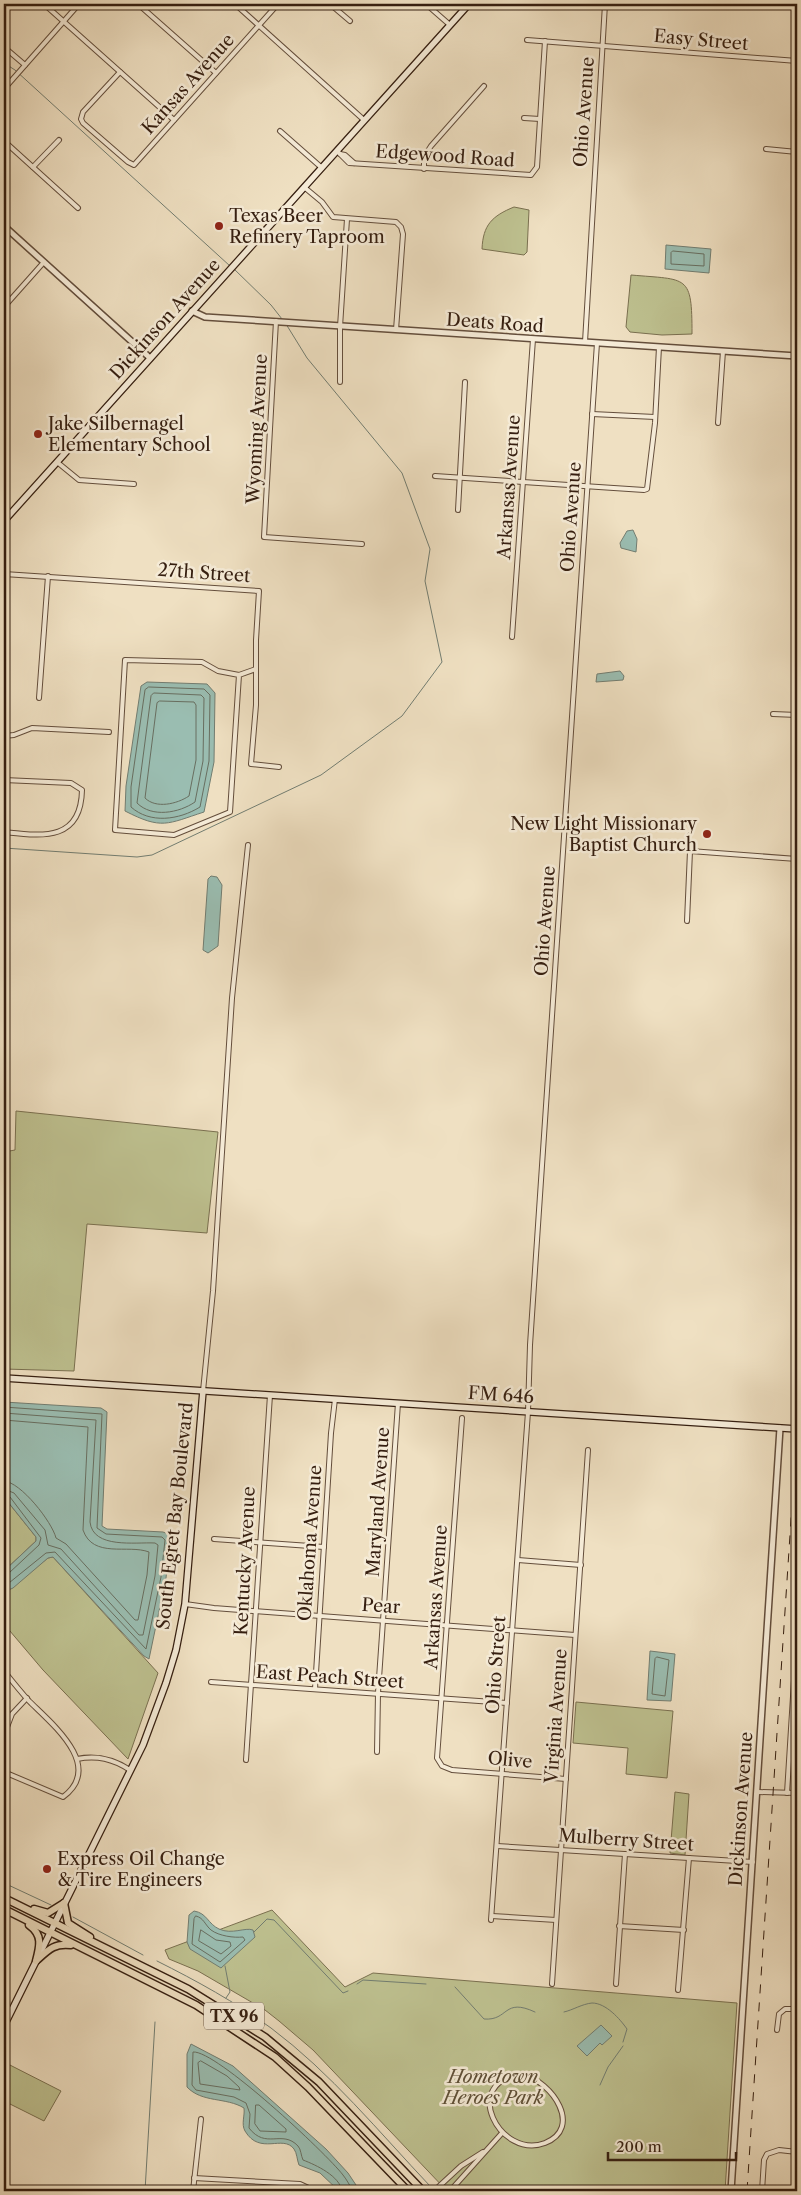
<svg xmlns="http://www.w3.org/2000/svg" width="801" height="2195" font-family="'Libre Caslon Text',serif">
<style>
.green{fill:#bec190;stroke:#7a7050}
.water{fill:#9abdb1;stroke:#727d71}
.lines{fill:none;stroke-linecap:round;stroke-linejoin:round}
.shore{stroke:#686e60;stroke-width:1}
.stream{stroke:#727d71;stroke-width:1}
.minor-casing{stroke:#644e3c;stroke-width:6}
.tertiary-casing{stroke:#644e3c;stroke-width:8}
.secondary-casing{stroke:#351e10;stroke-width:8}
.primary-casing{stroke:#351e10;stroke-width:9}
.minor{stroke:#f5ebd7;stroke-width:4}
.tertiary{stroke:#f5ebd7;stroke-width:5}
.secondary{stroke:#f5ebd7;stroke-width:5.5}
.primary{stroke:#efe0c2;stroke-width:6}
.rail{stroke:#351e10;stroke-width:1;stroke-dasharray:9 9;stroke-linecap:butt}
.poi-dot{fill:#8f2418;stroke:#f5ebd7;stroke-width:2}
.labels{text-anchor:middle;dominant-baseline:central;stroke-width:5;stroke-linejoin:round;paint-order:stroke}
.shield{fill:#f5ebd7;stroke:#6f5c4c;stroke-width:1}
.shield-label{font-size:16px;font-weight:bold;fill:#351e10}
.street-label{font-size:18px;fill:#351e10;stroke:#f5ebd7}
.poi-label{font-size:18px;fill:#351e10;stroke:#f5ebd7;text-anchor:start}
.park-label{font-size:18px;font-style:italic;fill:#5e4f36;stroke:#f5ebd7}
</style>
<rect width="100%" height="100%" fill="#efe0c2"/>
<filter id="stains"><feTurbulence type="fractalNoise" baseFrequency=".004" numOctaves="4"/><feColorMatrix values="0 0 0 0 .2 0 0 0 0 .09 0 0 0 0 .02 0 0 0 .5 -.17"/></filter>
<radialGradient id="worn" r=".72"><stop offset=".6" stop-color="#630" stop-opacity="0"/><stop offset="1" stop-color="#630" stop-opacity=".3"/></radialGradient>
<!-- green -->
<g class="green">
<path d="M514,207L529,210L527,252L524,255L482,249C483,225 492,216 514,207Z"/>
<path d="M631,275C688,280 692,274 692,334L662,335L630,332L626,327Z"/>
<path d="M16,1111L218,1132L207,1233L87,1224L74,1371L4,1369V1152L15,1150Z"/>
<path d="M4,1497L36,1537V1541L4,1571Z"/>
<path d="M53,1557L158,1673L128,1759L43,1670L4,1624V1592L48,1558Z"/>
<path d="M576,1702L673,1711L667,1778L626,1774L628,1748L573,1743Z"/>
<path d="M675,1792L689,1794L685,1855L670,1853Z"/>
<path d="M272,1910L345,1987L373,1973L737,2003L725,2191H447L313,2050L279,2021L265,2010L198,1971L169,1959L165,1950Z"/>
<path d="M4,2062L61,2091L44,2121L4,2101Z"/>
</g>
<!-- water -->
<g class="water">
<path d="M666,245L711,249L709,273L665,269Z"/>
<path d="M633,530L637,539L636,552L621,548L620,543L627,531Z"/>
<path d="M620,671L624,676L623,680L596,682L597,674Z"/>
<path d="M147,682L207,684L215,693L214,762L204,812C167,824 162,830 125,811L126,786L141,686Z"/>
<path d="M211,876L217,877L222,885L218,946L208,953L203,950L208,879Z"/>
<path d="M4,1402L101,1408L107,1412L102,1526L107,1529L163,1532L168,1534L170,1539L166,1578L149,1659L144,1656L53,1557L48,1558L13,1588L4,1592V1571L36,1541V1537L4,1497Z"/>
<path d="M650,1651L675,1654L671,1701L647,1700Z"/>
<path d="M194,1911C207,1913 208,1924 219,1929C232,1935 245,1927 253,1930L255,1937L221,1968L190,1949L187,1942L189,1915Z"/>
<path d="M601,2025L612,2036L602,2045L600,2043L587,2056L577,2046Z"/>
<path d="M191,2044L233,2066L326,2149L348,2173L360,2191H339L320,2173L299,2165C297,2160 297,2153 294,2149C283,2134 260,2156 245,2131C241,2124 245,2116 244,2108C226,2097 202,2103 187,2087V2054Z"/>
</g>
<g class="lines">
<!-- shore -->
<g class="shore">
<path d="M673,251L704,254V266L671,264V253Z"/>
<path d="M149,687L204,689L210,695L209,761L200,807C179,820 150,824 131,807V787L145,690Z"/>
<path d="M154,693L201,695L204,698L203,761L195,802C179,813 152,818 137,803L151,696Z"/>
<path d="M160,701L194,702L196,705V760L189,796C177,804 156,809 145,798L157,703Z"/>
<path d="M4,1407L102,1414L97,1528L106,1534L162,1537L165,1540L161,1577L146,1649L55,1552L46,1553L4,1587"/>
<path d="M4,1413L96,1420L90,1522C93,1549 135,1542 155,1543L158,1545L155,1576L143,1635H139L61,1549L48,1545L45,1530L14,1493L4,1489"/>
<path d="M4,1420L88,1427L83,1530C93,1559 128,1544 149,1552L147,1575L138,1620H135L66,1544L56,1538C52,1522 21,1482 4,1481"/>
<path d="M4,1495L10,1497L41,1538L39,1545L9,1573L4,1575"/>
<path d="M657,1657L669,1660L665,1696L652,1694L655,1659Z"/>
<path d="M196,1916C204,1918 205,1925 211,1930C219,1936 234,1938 243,1937L245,1940L220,1962L192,1944L194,1919Z"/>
<path d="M201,1930L216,1940L230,1942L231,1946L221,1954L199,1941Z"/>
<path d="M201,2061L227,2076L239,2087L240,2090L200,2084L198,2063Z"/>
<path d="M256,2105H259L286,2129V2132L260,2131L255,2124Z"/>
<path d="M342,2191C340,2176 316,2165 303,2160C301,2156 301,2149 298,2146C282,2129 266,2150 249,2128L250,2114L246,2103L234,2097L196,2090L192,2085L193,2052C216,2050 326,2153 343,2175C347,2180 350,2186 353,2191"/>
</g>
<!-- stream -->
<g class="stream">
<path d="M4,63L15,70L230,266"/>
<path d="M233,268L271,305L282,319"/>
<path d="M4,848L137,857L152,855L321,775L402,716L442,662L425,581L430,549L402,473L307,358L286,324"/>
<path d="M4,1883L51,1905"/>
<path d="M73,1917L143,1955"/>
<path d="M254,1932L267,1919L274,1920L343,1993L348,1991"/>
<path d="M157,1961C197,1981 235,2002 271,2028C331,2073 379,2132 430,2186"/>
<path d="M225,1966L230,1992L226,1998"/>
<path d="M357,1984L363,1980L426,1984"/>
<path d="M455,1987L484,2019C509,2021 503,1997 535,2012"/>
<path d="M564,2012C573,2010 582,2004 592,2003C606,2003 620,2019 627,2029L623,2042"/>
<path d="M600,2085L608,2067L623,2046"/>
<path d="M145,2191L155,2022"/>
</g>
<defs>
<g id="minor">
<path d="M44,4L174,120"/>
<path d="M138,4L216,73"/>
<path d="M235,4L364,120"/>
<path d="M330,4L350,21"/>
<path d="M426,4L450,25"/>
<path d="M527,40L797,61"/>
<path d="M4,47L25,65"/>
<path d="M120,72L83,112L81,119L83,123L128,162L134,165L278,4"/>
<path d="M4,89L79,4"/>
<path d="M524,118L540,119"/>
<path d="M280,131L322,168"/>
<path d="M4,141L78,208"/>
<path d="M766,149L797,152"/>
<path d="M337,151L349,163L531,175L537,167L545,41"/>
<path d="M340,154L345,155L354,163"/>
<path d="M33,167L59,140"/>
<path d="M424,169V157L431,146L484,86"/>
<path d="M304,187L322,202L333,217L396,222L401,227L403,234L396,330"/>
<path d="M4,307L44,262"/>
<path d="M276,321L264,537L362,544"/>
<path d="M585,342L605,4"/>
<path d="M340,382V327L347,219"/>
<path d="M592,414L655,417"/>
<path d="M718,423L723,351"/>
<path d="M57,462L79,480L134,484"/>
<path d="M435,476L644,490L647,489L655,423L659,347"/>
<path d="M458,510L465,382"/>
<path d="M4,574L259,591L256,640V705L251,764L279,767"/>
<path d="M512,637L533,339"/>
<path d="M239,675L218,671L202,662L125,660L115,830L174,835L230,812L239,675L256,669"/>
<path d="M39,698L48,576"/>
<path d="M773,714L797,715"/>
<path d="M4,736L14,735L32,728L109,732"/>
<path d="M4,780L71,783L82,790C81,842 42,836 4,832"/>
<path d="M687,921L690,851L797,859"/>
<path d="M203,1391L213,1291L232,998L248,845"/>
<path d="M462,1418L437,1758L442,1766L452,1770L566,1779"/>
<path d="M214,1539L324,1547"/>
<path d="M518,1560L581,1565"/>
<path d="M185,1604L214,1608L575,1635"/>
<path d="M4,1671C12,1681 20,1691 29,1701C51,1723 105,1766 63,1797L4,1772"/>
<path d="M211,1682L507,1703"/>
<path d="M315,1689L331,1433L335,1399"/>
<path d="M4,1735L12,1714L27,1698"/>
<path d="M377,1752L378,1693L398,1403"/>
<path d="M77,1759C97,1755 113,1759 130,1770"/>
<path d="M246,1760L270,1395"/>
<path d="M758,1792L797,1793"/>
<path d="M787,1793L797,1632"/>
<path d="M497,1846L753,1862"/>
<path d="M492,1916L556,1920"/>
<path d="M491,1920L528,1412L530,1345L597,343H594"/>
<path d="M619,1926L684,1930"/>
<path d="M552,1984L588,1450"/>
<path d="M616,1984L625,1854"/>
<path d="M678,1990L689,1858"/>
<path d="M777,2030L779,2014L785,2009H797"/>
<path d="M522,2074C553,2082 583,2128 545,2143C500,2160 459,2082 522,2074Z"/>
<path d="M194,2178L300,2184L315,2191"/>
<path d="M193,2191L201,2119"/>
<path d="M434,2191L461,2166L483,2152"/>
<path d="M450,2191L502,2133"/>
<path d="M762,2191L764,2160L767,2154L779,2150L797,2152"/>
</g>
<g id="tertiary">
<path d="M4,226L150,358"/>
<path d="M192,311L205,317L797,356"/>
<path d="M731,2191L780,1428"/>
</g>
<g id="secondary">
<path d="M4,521L469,4"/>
<path d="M4,1378L797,1429"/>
<path d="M4,2026L143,1745L166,1683L176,1650L185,1604L203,1391"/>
</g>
<g id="primary">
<path d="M4,1898L188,1989L265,2037L319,2082L423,2191"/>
<path d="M64,1903L68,1923L90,1937"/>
<path d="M4,1909L196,2005L275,2057L308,2087L408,2191"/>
<path d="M34,1909L48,1913L64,1903"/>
<path d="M29,1925C43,1935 40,1946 36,1961"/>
<path d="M37,1960C49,1949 55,1943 71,1945"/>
</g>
</defs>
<!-- minor casing -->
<use href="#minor" class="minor-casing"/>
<!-- tertiary casing -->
<use href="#tertiary" class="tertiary-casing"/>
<!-- secondary casing -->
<use href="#secondary" class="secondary-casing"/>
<!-- primary casing -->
<use href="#primary" class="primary-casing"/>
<!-- minor -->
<use href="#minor" class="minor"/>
<!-- tertiary -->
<use href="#tertiary" class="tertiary"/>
<!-- secondary -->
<use href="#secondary" class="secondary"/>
<!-- primary -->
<use href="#primary" class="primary"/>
<!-- rail -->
<path class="rail" d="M747,2191L797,1428"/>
</g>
<!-- markers -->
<g class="poi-dot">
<circle cx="219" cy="226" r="5"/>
<circle cx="38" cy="434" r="5"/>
<circle cx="707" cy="834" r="5"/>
<circle cx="47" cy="1869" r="5"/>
</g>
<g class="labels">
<!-- shield labels -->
<rect class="shield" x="204" y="2002.5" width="60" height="27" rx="4"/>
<g class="shield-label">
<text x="234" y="2016">TX 96</text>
</g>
<!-- street labels -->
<g class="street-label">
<text transform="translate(701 40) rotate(5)">Easy Street</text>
<text transform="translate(188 84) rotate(-48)">Kansas Avenue</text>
<text transform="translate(584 112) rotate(-86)">Ohio Avenue</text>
<text transform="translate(445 156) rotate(4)">Edgewood Road</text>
<text transform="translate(165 319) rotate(-48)">Dickinson Avenue</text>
<text transform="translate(495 323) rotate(4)">Deats Road</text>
<text transform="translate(257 429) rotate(-87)">Wyoming Avenue</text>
<text transform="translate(509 487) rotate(-86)">Arkansas Avenue</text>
<text transform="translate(571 517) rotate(-86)">Ohio Avenue</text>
<text transform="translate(204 573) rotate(4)">27th Street</text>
<text transform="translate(545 921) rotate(-86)">Ohio Avenue</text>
<text transform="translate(501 1395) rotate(4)">FM 646</text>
<text transform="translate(378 1502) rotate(-86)">Maryland Avenue</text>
<text transform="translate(175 1516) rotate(-84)">South Egret Bay Boulevard</text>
<text transform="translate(310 1543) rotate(-86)">Oklahoma Avenue</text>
<text transform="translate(245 1561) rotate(-87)">Kentucky Avenue</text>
<text transform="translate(436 1597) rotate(-86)">Arkansas Avenue</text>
<text transform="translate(381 1606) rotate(4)">Pear</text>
<text transform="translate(496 1665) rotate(-86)">Ohio Street</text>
<text transform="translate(330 1677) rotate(4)">East Peach Street</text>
<text transform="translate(556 1716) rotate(-86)">Virginia Avenue</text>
<text transform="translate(510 1760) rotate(5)">Olive</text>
<text transform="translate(741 1809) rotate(-86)">Dickinson Avenue</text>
<text transform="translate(626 1840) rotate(4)">Mulberry Street</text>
</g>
<!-- poi labels -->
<g class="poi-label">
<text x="229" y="216">Texas Beer<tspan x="229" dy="21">Refinery Taproom</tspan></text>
<text x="48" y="424">Jake Silbernagel<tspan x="48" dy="21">Elementary School</tspan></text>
<text x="697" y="824" text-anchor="end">New Light Missionary<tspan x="697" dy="21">Baptist Church</tspan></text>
<text x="57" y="1859">Express Oil Change<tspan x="57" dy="21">&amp; Tire Engineers</tspan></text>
</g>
<!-- park labels -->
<g class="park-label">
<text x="493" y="2077">Hometown<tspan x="493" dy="21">Heroes Park</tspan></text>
</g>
</g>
<!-- margin -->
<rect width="801" height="2195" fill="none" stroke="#efe0c2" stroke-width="20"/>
<rect x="5" y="5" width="791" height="2185" fill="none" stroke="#351e10" stroke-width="2.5"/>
<rect x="10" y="10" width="781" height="2175" fill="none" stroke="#351e10"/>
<!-- scale -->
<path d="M608 2152v8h128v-8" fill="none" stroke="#351e10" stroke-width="2.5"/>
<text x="616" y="2152" font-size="15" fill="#351e10" stroke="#f5ebd7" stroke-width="4" paint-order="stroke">200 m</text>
<rect width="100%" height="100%" filter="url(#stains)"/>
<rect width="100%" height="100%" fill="url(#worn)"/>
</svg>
